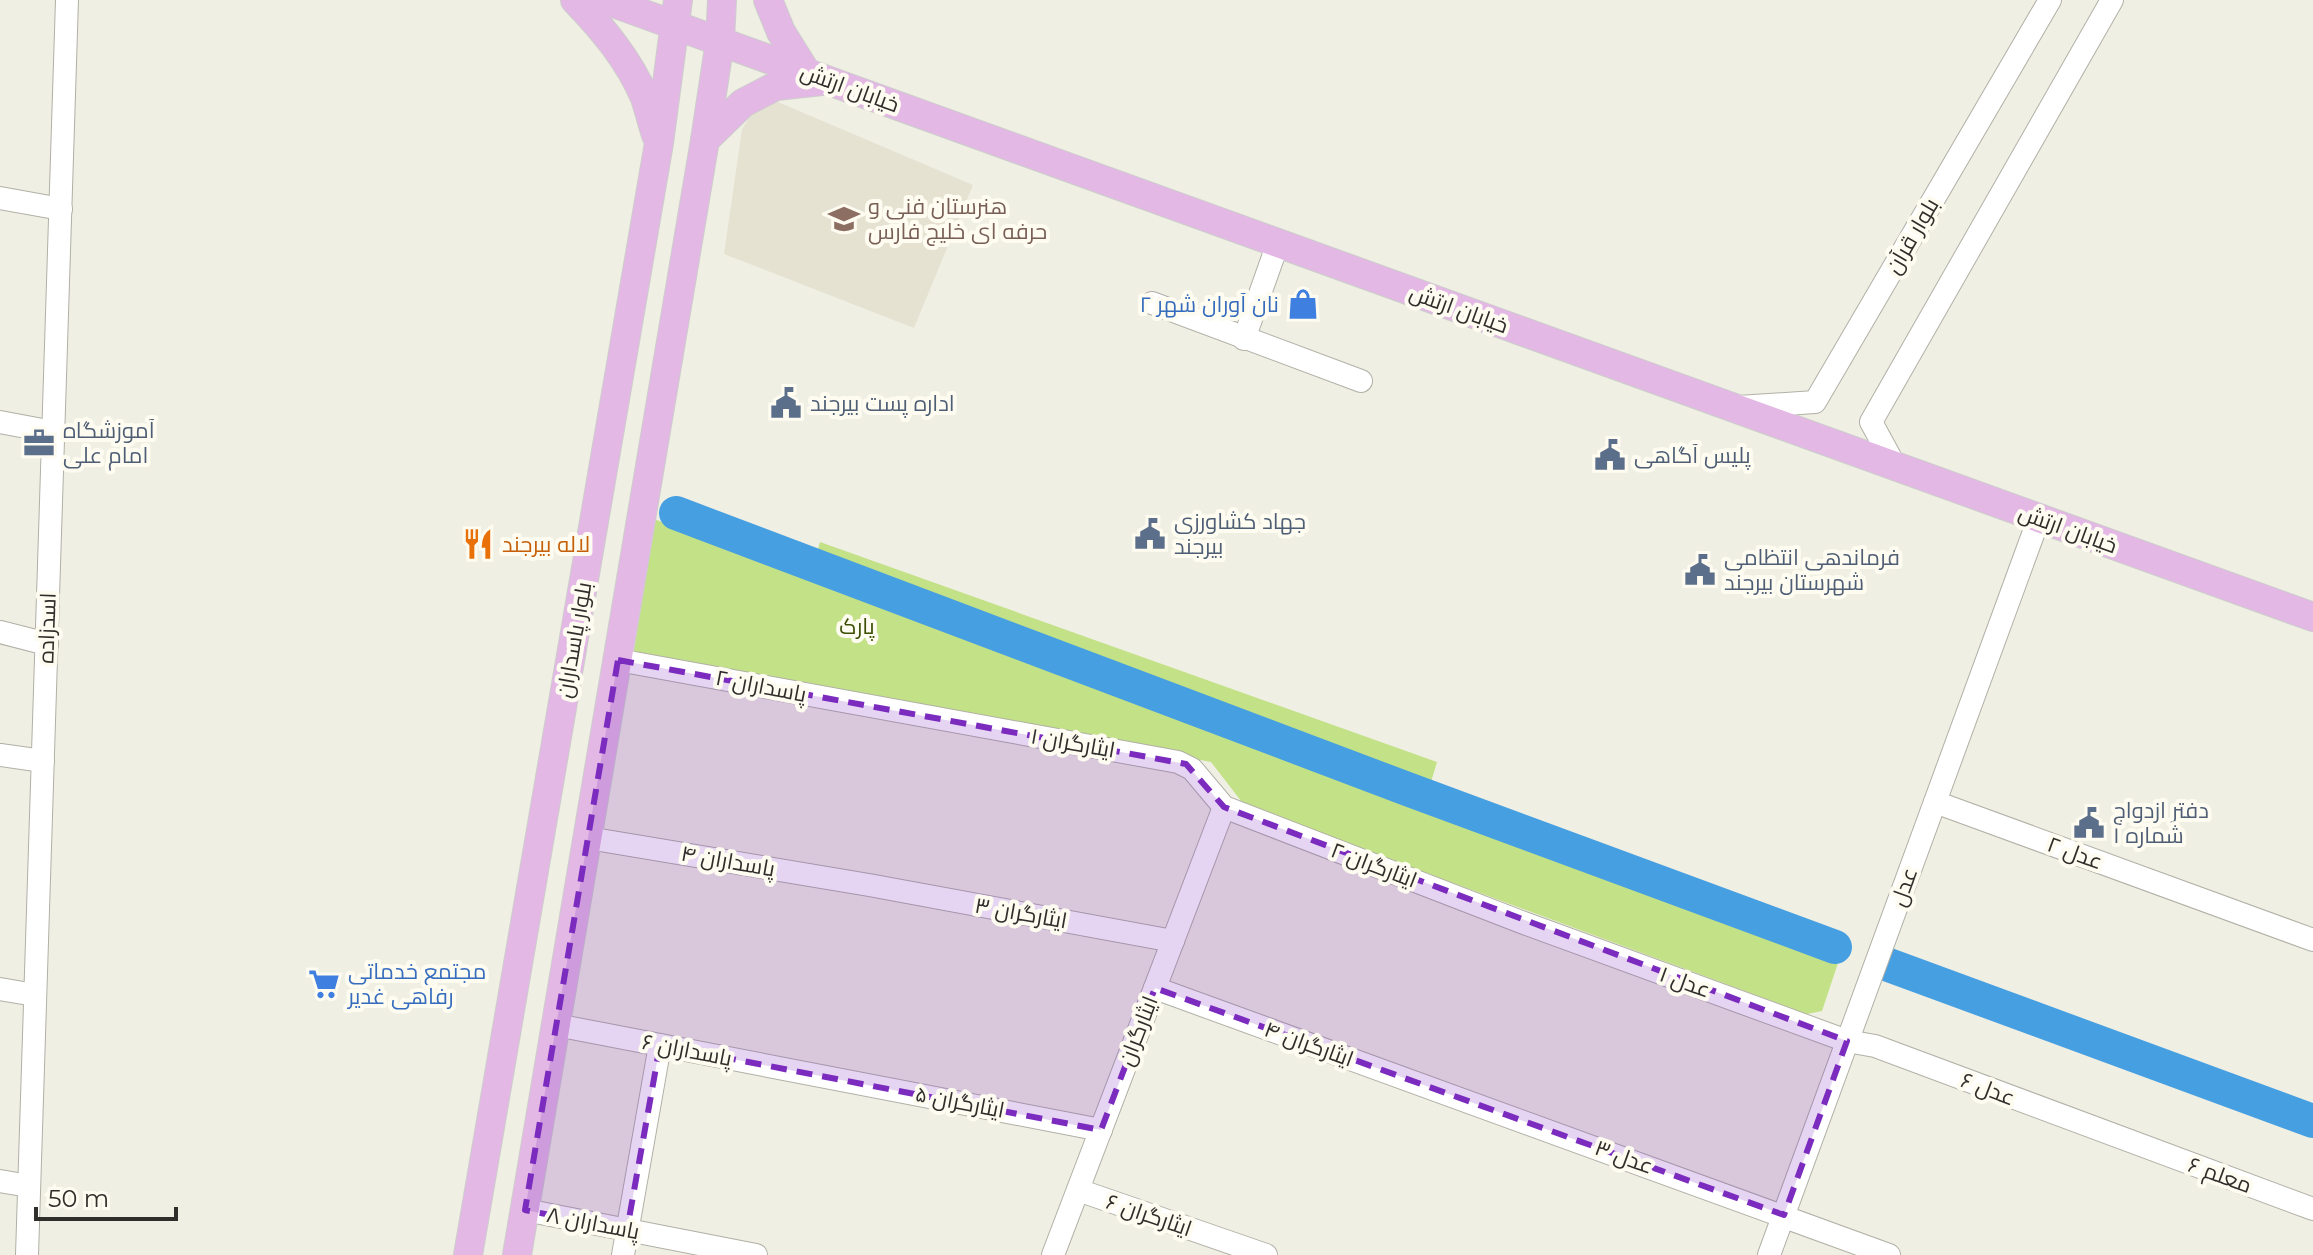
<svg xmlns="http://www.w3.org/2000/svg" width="2313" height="1255" font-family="Montserrat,Cairo,sans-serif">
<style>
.built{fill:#e5e2d1}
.green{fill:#c3e186}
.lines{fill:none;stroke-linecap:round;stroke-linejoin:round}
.river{stroke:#469fe1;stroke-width:34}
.minor-casing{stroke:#b1b0a6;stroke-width:24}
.major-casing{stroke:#cdcdcc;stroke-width:30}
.minor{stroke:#fff;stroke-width:22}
.major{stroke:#e3b8e5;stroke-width:28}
.marked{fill:#7b2cbf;fill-opacity:0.2;stroke:#7b2cbf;stroke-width:6;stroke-dasharray:16 10;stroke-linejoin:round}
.labels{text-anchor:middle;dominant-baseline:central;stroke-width:8;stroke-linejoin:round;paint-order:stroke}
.street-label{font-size:22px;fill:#2f2e2a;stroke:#fefcf1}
.education-label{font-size:22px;fill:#785e54;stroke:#fefcf1;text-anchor:start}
.shop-label{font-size:22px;fill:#366cbe;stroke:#fefcf1;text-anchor:end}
.service-label{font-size:22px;fill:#4e5e75;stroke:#fefcf1;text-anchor:start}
.food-label{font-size:22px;fill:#c56008;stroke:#fefcf1;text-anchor:start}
.park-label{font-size:22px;fill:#3c4e03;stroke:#fefcf1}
</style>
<rect width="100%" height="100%" fill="#f0efe4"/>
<!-- built -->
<path class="built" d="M778,102L973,185L914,328L724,254L742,129L752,114L765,105Z"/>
<!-- green -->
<path class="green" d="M654,519L810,577L820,542L1437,762L1431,782L1844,945L1822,1011L1807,1014L1245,806L1211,762L634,651Z"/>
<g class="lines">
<!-- river -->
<g class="river">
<path d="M676,513L1410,790L1835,947"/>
<path d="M1886,964L2313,1121"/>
</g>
<defs>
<g id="minor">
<path d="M0,198L61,209"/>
<path d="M1152,303L1361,381"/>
<path d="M1244,339L1278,243"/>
<path d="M1738,407L1815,402L2050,0"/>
<path d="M0,422L53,432"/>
<path d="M1895,466L1871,422L2112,0"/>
<path d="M0,632L47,644"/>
<path d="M618,660L1178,762L1192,769L1224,807L1524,923L1847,1041L1875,1046L2313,1209"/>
<path d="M0,755L43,761"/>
<path d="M1935,802L2313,940"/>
<path d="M588,838L869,885L1173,941"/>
<path d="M1155,988L1889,1255"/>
<path d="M0,989L35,995"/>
<path d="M556,1025L1101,1130"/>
<path d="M0,1181L29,1186"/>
<path d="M1078,1190L1266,1255"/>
<path d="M525,1210L756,1255"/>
<path d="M27,1255L67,0"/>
<path d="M623,1255L660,1045"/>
<path d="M1053,1255L1224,807"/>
<path d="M1769,1255L2039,518"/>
</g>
<g id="major">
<path d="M575,0C603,29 629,60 645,98C649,110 652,123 656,135"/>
<path d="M605,0L2313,617"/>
<path d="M768,0L781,32L806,72"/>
<path d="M705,140L743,103L776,86L822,81"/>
<path d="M468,1255L659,143L678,0"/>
<path d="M517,1255L705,140L720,41L722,0"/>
</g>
</defs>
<!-- minor casing -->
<use href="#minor" class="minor-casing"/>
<!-- major casing -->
<use href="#major" class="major-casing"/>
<!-- minor -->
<use href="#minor" class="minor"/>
<!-- major -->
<use href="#major" class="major"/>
</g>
<!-- marked area -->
<path class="marked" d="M618,660L1186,764L1224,807L1847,1041L1784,1215L1155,988L1101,1130L660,1045L627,1230L525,1210Z"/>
<!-- icons -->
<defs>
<symbol id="school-bare" viewBox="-9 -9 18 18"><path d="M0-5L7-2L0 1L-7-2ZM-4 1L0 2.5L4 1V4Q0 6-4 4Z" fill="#8d6e63" stroke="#fefcf1" stroke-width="2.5" paint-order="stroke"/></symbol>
<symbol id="shop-bare" viewBox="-9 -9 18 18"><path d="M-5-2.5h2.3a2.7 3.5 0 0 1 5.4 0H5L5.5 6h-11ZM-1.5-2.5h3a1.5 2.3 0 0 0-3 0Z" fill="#3f7fe0" stroke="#fefcf1" stroke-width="2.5" paint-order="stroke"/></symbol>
<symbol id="civic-bare" viewBox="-9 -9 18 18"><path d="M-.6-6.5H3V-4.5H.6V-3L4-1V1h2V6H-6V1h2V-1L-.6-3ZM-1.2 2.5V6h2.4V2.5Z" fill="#5c6f8a" stroke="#fefcf1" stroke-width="2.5" paint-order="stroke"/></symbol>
<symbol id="office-bare" viewBox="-9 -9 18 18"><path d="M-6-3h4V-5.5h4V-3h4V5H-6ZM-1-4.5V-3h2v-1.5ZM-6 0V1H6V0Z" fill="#5c6f8a" stroke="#fefcf1" stroke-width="2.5" paint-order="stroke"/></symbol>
<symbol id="restaurant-bare" viewBox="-9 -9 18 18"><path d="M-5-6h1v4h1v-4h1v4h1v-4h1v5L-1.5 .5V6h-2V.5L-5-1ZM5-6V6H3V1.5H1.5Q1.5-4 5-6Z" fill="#e8710a" stroke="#fefcf1" stroke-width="2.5" paint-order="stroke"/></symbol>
<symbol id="supermarket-bare" viewBox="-9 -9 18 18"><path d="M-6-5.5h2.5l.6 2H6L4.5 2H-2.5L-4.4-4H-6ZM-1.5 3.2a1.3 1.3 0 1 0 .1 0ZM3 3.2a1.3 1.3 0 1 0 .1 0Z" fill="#3f7fe0" stroke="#fefcf1" stroke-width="2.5" paint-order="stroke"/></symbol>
</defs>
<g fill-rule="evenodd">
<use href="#school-bare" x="822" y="197" width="44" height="44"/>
<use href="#shop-bare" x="1281" y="282" width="44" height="44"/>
<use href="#civic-bare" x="764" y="381" width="44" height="44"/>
<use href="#office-bare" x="17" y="421" width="44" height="44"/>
<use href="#civic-bare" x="1588" y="433" width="44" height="44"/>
<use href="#civic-bare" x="1128" y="512" width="44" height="44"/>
<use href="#restaurant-bare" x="456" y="522" width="44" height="44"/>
<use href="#civic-bare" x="1678" y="548" width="44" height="44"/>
<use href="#civic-bare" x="2067" y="801" width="44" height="44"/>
<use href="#supermarket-bare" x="302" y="962" width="44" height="44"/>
</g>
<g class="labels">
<!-- street labels -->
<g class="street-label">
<text transform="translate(850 88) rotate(20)">خیابان ارتش</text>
<text transform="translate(1912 236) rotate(-60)">بلوار قرآن</text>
<text transform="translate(1459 309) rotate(20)">خیابان ارتش</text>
<text transform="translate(2068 529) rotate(20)">خیابان ارتش</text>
<text transform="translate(47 628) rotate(-88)">اسدزاده</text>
<text transform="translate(574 640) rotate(-80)">بلوار پاسداران</text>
<text transform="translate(761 686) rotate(11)">پاسداران ۲</text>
<text transform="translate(1073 743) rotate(10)">ایثارگران ۱</text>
<text transform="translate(2075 853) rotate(20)">عدل ۲</text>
<text transform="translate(728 861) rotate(10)">پاسداران ۴</text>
<text transform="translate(1374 865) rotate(21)">ایثارگران ۲</text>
<text transform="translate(1904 887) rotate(-70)">عدل</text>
<text transform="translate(1021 913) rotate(10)">ایثارگران ۳</text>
<text transform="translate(1685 982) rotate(20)">عدل ۱</text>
<text transform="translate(1138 1031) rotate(-69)">ایثارگران</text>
<text transform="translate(1309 1044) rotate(20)">ایثارگران ۴</text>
<text transform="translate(687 1050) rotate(11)">پاسداران ۶</text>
<text transform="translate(1988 1089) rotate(21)">عدل ۶</text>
<text transform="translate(960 1102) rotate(11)">ایثارگران ۵</text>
<text transform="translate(1624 1157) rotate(20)">عدل ۳</text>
<text transform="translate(2220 1175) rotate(20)">معلم ۶</text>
<text transform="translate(1149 1215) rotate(19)">ایثارگران ۶</text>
<text transform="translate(593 1223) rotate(11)">پاسداران ۸</text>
</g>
<!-- education labels -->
<g class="education-label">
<text x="868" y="206">هنرستان فنی و<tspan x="868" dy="25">حرفه ای خلیج فارس</tspan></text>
</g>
<!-- shop labels -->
<g class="shop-label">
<text x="1279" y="304">نان آوران شهر ۲</text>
<text x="348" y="971" text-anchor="start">مجتمع خدماتی<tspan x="348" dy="25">رفاهی غدیر</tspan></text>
</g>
<!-- service labels -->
<g class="service-label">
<text x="810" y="403">اداره پست بیرجند</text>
<text x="63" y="430">آموزشگاه<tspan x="63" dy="25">امام علی</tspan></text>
<text x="1634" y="455">پلیس آگاهی</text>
<text x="1174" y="521">جهاد کشاورزی<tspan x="1174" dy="25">بیرجند</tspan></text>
<text x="1724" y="557">فرماندهی انتظامی<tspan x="1724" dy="25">شهرستان بیرجند</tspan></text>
<text x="2113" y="810">دفتر ازدواج<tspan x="2113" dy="25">شماره ۱</tspan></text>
</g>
<!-- food labels -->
<g class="food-label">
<text x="502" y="544">لاله بیرجند</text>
</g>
<!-- park labels -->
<g class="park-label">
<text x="857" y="626">پارک</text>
</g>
</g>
<!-- scale -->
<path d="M36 1207v12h140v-12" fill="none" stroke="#2f2e2a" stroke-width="4"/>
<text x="48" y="1207" font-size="24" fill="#2f2e2a" stroke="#fefcf1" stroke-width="6" paint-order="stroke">50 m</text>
</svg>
